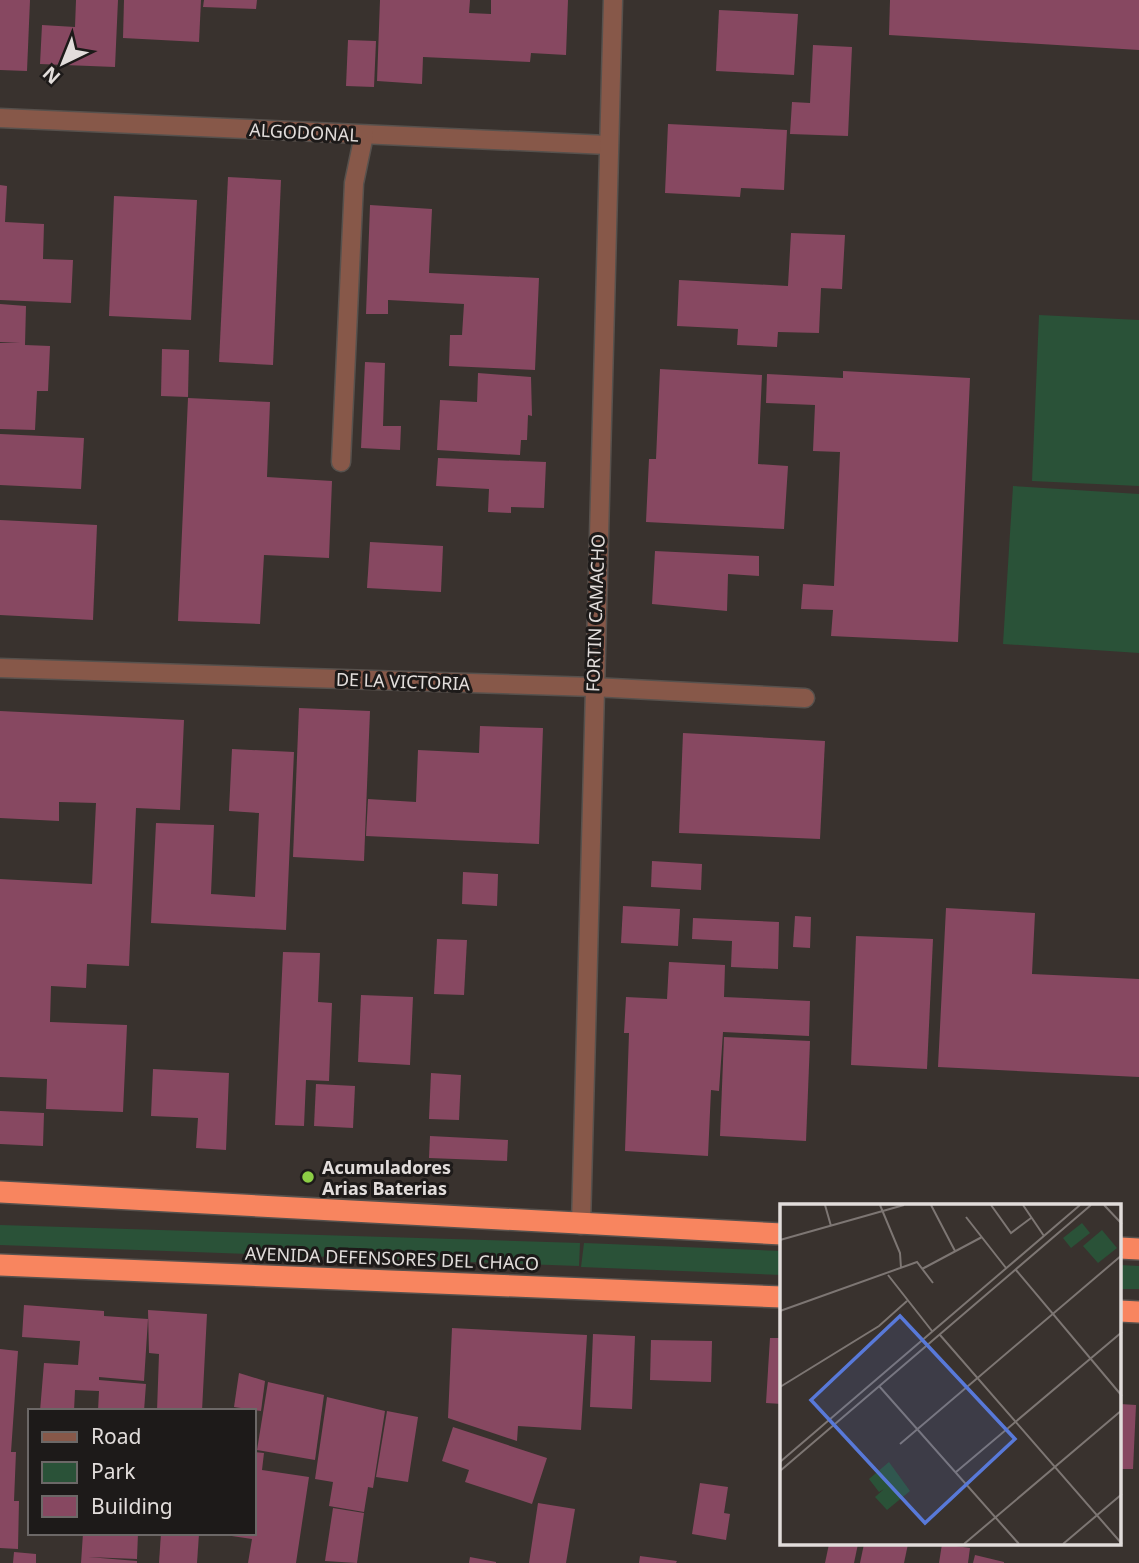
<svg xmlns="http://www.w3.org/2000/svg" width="1139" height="1563" font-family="'Noto Sans',sans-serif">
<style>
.green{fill:#2a5238}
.building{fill:#874861}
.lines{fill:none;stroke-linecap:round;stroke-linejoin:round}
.minor-casing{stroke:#57514d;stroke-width:21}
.highway-casing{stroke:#57514d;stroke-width:24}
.minor{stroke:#875849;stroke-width:18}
.highway{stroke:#f8855f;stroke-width:21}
.poi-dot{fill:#8cce45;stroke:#1d1a19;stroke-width:2.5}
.labels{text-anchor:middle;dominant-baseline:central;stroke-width:6;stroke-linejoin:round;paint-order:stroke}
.street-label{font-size:18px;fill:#e2dddb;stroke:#1d1a19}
.poi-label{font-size:18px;font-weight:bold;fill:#e2dddb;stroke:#1d1a19;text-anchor:start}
.inset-road{fill:none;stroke:#7d7673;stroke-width:2}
.view{fill:#5879d9;fill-opacity:0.15;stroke:#5879d9;stroke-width:3.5}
.inset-edge{fill:none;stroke:#e2dddb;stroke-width:3.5}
</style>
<rect width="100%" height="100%" fill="#39322e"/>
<!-- green -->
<g class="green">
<path d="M1039,315L1139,320V486L1032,481Z"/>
<path d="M1013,486L1139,494V653L1003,644Z"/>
<path d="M0,1225L580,1243L579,1266L0,1245Z"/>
<path d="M584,1243L782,1251V1275L581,1267Z"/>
<path d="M1120,1265L1139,1266V1289H1120Z"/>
</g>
<!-- building -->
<g class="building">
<path d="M0,0H30L27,71L0,70Z"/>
<path d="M76,0H118L115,67L40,64L42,25L75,27Z"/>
<path d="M124,0H201L199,42L123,38Z"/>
<path d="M204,0H257L256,9L203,7Z"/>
<path d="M380,0H470L469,13L491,14V0H568L566,55L531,53L530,62L423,57L422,84L377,81Z"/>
<path d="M890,0H1139V50L889,35Z"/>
<path d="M719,10L798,14L794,75L716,71Z"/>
<path d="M348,40L376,41L374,87L346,86Z"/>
<path d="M813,45L852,47L848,136L790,134L792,102L810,103Z"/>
<path d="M668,124L787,130L784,190L741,188L740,197L665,193Z"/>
<path d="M228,177L281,180L273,365L219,362Z"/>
<path d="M0,185L7,186L5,222L44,224L43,259L73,260L71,303L0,300Z"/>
<path d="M114,196L197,200L191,320L109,316Z"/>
<path d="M370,205L432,209L429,273L539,278L535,370L449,366L450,335H462L464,304L388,300V314H366Z"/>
<path d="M791,233L845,235L842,289L821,288L819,333L778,332L777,347L737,345L738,329L677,326L679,280L788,286Z"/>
<path d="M0,304L26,306L25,345L50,346L48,391H37L35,430L0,429V343H20L0,342Z"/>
<path d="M162,349L189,350L188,397L161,396Z"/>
<path d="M365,362L385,363L383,426H401L400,450L361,448Z"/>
<path d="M660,369L762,375L758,464L788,466L784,529L646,522L649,459H656Z"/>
<path d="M843,371L970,378L958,642L831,636L833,610L801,609L803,584L834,586L840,452L813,451L815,405L766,403L767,374L843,378Z"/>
<path d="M478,373L531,377L532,416L528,415L527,440H521L520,455L437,450L440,400L477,402Z"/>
<path d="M188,398L270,402L267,477L332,481L329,558L264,555L260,624L178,621Z"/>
<path d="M0,434L84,438L81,489L0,485Z"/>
<path d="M438,458L546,462L544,508L511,507V513L488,512L489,489L436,486Z"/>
<path d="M0,520L97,525L93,620L0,615Z"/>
<path d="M370,542L443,546L441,592L367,588Z"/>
<path d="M655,551L759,556V576L728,574L727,611L652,604Z"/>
<path d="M299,708L370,711L364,861L293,857Z"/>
<path d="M0,711L184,720L180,810L136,808L129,966L87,964L86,988L51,986L50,1022L127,1025L123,1112L46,1109L47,1079L0,1077V879L92,884L96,803L59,802V821L0,818Z"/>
<path d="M480,726L543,728L539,844L366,836L368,799L416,802L418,750L479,753Z"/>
<path d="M683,733L825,741L820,839L679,833Z"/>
<path d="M232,749L294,752L286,930L151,923L156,823L214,825L211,894L255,897L259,813L229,811Z"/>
<path d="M652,861L702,864L701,890L651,887Z"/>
<path d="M463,872L498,874L497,906L462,904Z"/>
<path d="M623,906L680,909L678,946L621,943Z"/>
<path d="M946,908L1035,913L1032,974L1139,979V1077L938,1067Z"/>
<path d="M795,916L811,917L810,948L793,947Z"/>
<path d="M693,918L779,922L778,969L731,967L732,941L692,939Z"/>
<path d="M856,936L933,939L927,1069L851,1065Z"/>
<path d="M437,939L467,940L464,995L434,994Z"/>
<path d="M283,952L320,953L318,1002L332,1003L329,1081L306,1080L304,1126L275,1125Z"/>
<path d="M669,962L725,965L724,997L810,1001L809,1036L723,1032L719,1091L711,1090L708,1156L625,1151L629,1033H624L626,997L667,999Z"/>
<path d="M361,995L413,997L410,1065L358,1062Z"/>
<path d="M724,1037L810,1041L806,1141L720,1136Z"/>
<path d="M153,1069L229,1073L226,1150L196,1148L198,1118L151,1116Z"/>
<path d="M431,1073L461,1075L459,1120L429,1119Z"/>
<path d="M316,1084L355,1086L353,1128L314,1126Z"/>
<path d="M0,1111L44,1113L43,1146L0,1144Z"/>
<path d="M430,1136L508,1140L507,1161L429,1158Z"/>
<path d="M24,1305L104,1311V1316L148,1319L144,1381L99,1377V1380L146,1384L144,1411H98L99,1391L75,1390L74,1411H40L44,1363L78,1365L80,1341L22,1337Z"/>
<path d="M148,1310L207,1314L202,1411H157L159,1354L149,1353Z"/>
<path d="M452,1328L587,1335L581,1430L518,1426L517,1441L448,1418Z"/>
<path d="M593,1334L635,1336L632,1409L590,1407Z"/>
<path d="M770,1338H782V1404L766,1403Z"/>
<path d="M651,1340L712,1341L711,1382L650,1380Z"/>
<path d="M0,1349L18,1351L11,1452H16L14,1501H19L18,1549L0,1548Z"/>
<path d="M239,1373L265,1381L261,1411L234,1407Z"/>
<path d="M268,1382L324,1395L315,1460L257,1450Z"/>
<path d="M327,1397L385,1411L373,1488L368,1487L364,1512L329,1506L333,1482L315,1479Z"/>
<path d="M1120,1404L1136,1405L1133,1469H1120Z"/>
<path d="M387,1411L418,1417L408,1482L376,1477Z"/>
<path d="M453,1427L547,1458L532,1504L465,1482L469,1470L442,1461Z"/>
<path d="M254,1452L264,1453L262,1470L309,1477L296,1563H248L252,1539L225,1535L254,1533Z"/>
<path d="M700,1483L728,1487L724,1513L730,1514L726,1540L692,1534Z"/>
<path d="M538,1503L575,1509L566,1563H529Z"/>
<path d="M333,1508L364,1513L357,1563L325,1561Z"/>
<path d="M83,1533H138L137,1559L88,1557L137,1561V1563H81Z"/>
<path d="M161,1533L199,1534L197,1563H159Z"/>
<path d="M829,1544H858L854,1563H825Z"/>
<path d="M864,1544H908L904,1563H860Z"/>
<path d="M942,1544L970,1548L968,1563H939Z"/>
<path d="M14,1552L36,1554V1563H13Z"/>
<path d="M975,1555L1004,1562V1563H973Z"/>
<path d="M640,1556L677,1561L676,1563H639Z"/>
<path d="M470,1557L496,1562V1563H469Z"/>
</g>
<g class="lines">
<defs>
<g id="minor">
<path d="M0,118L608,145"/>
<path d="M341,462L354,183L364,135"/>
<path d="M0,668L593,687L805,698"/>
<path d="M581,1225L613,0"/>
</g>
<g id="highway">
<path d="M0,1192L782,1234"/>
<path d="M1120,1248L1139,1249"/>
<path d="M0,1265L782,1297"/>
<path d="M1120,1311L1139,1312"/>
</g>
</defs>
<!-- minor casing -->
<use href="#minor" class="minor-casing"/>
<!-- highway casing -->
<use href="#highway" class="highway-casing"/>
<!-- minor -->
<use href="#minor" class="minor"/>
<!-- highway -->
<use href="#highway" class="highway"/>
</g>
<!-- markers -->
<circle class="poi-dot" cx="308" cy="1177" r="7"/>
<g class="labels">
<!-- street labels -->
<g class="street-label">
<text transform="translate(304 132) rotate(3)">ALGODONAL</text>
<text transform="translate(595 613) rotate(-88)">FORTIN CAMACHO</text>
<text transform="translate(403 681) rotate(2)">DE LA VICTORIA</text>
<text transform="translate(392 1258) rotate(2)">AVENIDA DEFENSORES DEL CHACO</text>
</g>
<!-- poi labels -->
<g class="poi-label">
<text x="322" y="1167">Acumuladores<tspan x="322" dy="21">Arias Baterias</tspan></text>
</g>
</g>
<!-- overview -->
<g transform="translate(780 1204)">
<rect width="341" height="341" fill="#39322e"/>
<path d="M302,19L310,29L291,44L283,34ZM322,26L337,44L318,59L303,42ZM109,258L130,287L107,306L95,293L104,285L99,288L89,275Z" fill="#2a5238"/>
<path class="inset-road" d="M45,1L51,22M100,1L120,49L121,64M151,1L175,47M211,1L231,29L251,14M243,1L264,32M324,1L342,20M186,13L226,64M0,36L124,1M142,65L202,33M236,66L342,192M108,71L152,127M0,107L137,58L153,79M160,131L342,340M99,182L239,340M0,183L99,122L127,97M120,240L342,51M0,258L300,1M0,267L311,1M176,268L342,128M184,340L342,206M283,340L342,290"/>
<path class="view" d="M120,112L235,235L145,319L31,196Z"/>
<rect width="341" height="341" class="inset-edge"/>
</g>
<!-- legend -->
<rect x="28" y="1409" width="228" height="126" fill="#1d1a19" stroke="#6c6867" stroke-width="2"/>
<rect x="42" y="1432" width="35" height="10" fill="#875849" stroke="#6c6867" stroke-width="2"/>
<text x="91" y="1444" font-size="21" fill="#e2dddb">Road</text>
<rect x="42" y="1462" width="35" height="21" fill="#2a5238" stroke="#6c6867" stroke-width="2"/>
<text x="91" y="1479" font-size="21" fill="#e2dddb">Park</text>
<rect x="42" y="1496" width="35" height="21" fill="#874861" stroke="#6c6867" stroke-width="2"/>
<text x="91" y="1514" font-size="21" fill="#e2dddb">Building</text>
<!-- north arrow -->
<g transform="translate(63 63) rotate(223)" stroke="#1d1a19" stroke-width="5" paint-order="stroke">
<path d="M0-5L12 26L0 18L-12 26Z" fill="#e2dddb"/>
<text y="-10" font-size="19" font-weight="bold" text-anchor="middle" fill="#e2dddb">N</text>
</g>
</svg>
